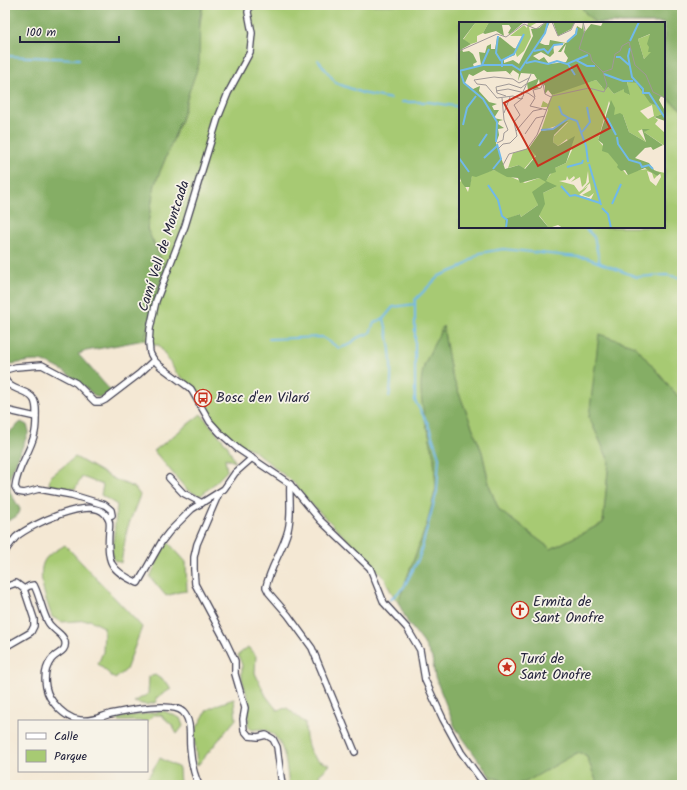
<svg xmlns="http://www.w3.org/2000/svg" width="687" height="790" font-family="Kalam,sans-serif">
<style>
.green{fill:#a7ca73;stroke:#647657}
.forest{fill:#85ae65;stroke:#546850}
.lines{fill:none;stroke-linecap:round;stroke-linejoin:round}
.stream{stroke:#71b9e9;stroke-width:2}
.minor-casing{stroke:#424052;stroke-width:8}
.minor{stroke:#fff;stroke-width:5.5}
.labels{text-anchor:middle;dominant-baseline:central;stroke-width:3.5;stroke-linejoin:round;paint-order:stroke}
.street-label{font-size:14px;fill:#22223b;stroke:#f7f3e8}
.poi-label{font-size:14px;fill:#22223b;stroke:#f7f3e8;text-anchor:start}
.inset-river{fill:none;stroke:#71b9e9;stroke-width:2}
.inset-road{fill:none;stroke:#a09997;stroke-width:1}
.view{fill:#c8321e;fill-opacity:0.15;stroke:#c8321e;stroke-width:2}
.inset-edge{fill:none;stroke:#22223b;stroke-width:2}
</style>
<rect width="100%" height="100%" fill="#f7f3e8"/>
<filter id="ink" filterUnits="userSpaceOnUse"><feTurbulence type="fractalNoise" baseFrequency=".025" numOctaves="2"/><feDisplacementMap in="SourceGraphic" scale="8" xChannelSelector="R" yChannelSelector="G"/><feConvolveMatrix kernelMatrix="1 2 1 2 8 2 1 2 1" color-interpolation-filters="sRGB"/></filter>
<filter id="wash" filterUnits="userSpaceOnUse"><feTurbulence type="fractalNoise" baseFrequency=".012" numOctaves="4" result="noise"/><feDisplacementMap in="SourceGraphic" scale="16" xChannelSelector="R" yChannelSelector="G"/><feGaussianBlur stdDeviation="0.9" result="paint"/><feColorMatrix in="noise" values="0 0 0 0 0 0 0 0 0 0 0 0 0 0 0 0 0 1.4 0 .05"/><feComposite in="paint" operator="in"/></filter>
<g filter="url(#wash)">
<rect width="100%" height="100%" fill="#f4e8d4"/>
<!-- green -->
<g class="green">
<path d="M203,5H580L587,15L596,23H460V227H664V96L682,110V401L635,346L589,417L609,461L603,523L551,549L499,511L490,488L482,452L451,373L443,326L424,366L428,429L434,458L436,488L427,524L398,602L390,590L385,579L330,522L310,503L294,483L252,449L238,445L215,424L201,398L193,386L177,374L159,345H153L144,340L165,267L147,229L155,184L181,120L189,92Z"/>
<path d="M201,414L227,445L235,462L225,458L227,471L214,484L200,496L187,490L154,451Z"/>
<path d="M75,457L114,479L135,488L140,495L127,529L121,563L114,560L112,552L117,505L101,495L103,485L82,477L75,489L49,485L50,477Z"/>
<path d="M167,541L186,562L187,591L179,592L166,596L150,577Z"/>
<path d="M65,545L142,627L126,670L115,679L98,664L103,652L104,627L90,620L62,622L52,617C47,602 34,571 47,557C51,553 59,549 65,545Z"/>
<path d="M248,647L256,656L255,673L266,696L277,710L287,708L305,723C305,733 307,751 315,758C318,761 326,763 330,765L319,775V783L310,785H289C286,767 286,738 266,730C262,728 256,730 251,730L248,725L249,702L242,679V665L238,655Z"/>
<path d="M155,675L168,684L171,689L156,698L157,702L146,705L134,702L148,694L149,677Z"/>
<path d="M234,699L236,719L197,766L194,733L207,710L219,704Z"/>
<path d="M164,711L180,718L183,726L177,734L172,725L161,715H154L147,722V721H119L117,718Z"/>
<path d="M577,753L586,755L598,785H493L489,775L501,781L518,784Z"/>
<path d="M160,758L179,768L180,785H143Z"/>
</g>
<!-- forest -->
<g class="forest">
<path d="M5,5H203L200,18L199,64L189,92L181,120L155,184L147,229L165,267L144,340L81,352L82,353L78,354L111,391L102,397H96C82,384 55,361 36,361C26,361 15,364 5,365Z"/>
<path d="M580,5H682V110L664,96V23H596L587,15Z"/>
<path d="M443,326L451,373L482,452L490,488L499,510L551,549L603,523L609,461L589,417L599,334L635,346L682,401V785H598L586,755L577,753L524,783L513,784L507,783L489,775L455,727L435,677L432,658L423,642L408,623L398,602L427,524L436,488L434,458L428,429L427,428C422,408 418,385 424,366C429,352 437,339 443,326Z"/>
<path d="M21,422L27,425L29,431L9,479L10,492L20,509C20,517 11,519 5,522V436Z"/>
</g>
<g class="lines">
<!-- stream -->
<g class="stream">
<path d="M5,56L79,59"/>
<path d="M318,60L336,83L362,93L391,99"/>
<path d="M402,102H429L460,107"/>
<path d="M584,227L594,237L600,263"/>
<path d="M384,319C390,341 394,373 389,397"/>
<path d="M269,339L322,337L339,348L349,345L357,338L370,333L374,323L384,318L393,307L415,304"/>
<path d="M390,600L404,587L419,558L437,491L439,457L428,424L415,401V300L439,276L460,268L480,253L503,249L587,258L637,277L666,275L682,278"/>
</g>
</g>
</g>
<g filter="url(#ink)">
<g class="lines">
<defs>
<g id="minor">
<path d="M250,5L248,12L252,33L250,52L228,93L218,118L185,226L156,301L150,329L149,343L150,353L154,360L160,366L191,389L210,422L220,433L238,449L290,484L320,520L370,568L384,603L407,628L420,650L425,680L443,719L461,752L485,785"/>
<path d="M5,370L16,367L42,365L76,383L95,402H101L105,400L139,374L154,360"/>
<path d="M5,379C10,391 28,389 34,400C37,406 36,411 36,418C36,424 36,430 34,436C29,454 17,468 15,487L18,492L24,493L39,489L72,495L105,505L111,510L112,515L107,517"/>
<path d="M5,410L36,417"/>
<path d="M169,478L183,493L202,503"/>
<path d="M290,484C289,499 292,515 288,530C283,550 270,567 266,587L269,593L288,615L312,648L355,752"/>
<path d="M219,493L197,544L194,557V570L195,584L226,642L235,661V674L245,708L243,719L244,730L249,736L258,737L266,735L273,739L277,747L282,785"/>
<path d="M5,552C8,546 12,542 16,537C30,525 90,496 105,514C110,519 110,524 109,531C107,562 109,570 138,583L162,541L169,532L192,509L224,489L235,473L252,458"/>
<path d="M5,587L16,583L24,589L34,619V626L31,632L26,635L5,647"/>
<path d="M24,589L29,586L34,585C40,597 42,611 48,622C52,630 64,634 65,642C67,652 56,653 51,660C42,672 44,691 53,702C60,711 69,719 80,720C91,722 100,717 110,714C124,711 173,701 183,712C192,721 189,736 190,747C191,760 193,773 199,785"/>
</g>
</defs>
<!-- minor casing -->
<use href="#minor" class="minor-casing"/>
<!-- minor -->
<use href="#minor" class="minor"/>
</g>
</g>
<!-- icons -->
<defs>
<symbol id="bus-ring" viewBox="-11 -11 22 22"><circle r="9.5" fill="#f7f3e8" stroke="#c8321e" stroke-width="1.5"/><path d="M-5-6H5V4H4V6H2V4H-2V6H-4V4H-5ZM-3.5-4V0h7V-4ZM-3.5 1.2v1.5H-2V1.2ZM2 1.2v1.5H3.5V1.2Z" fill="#c8321e"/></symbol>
<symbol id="church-ring" viewBox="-11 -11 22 22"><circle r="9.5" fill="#f7f3e8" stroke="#c8321e" stroke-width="1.5"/><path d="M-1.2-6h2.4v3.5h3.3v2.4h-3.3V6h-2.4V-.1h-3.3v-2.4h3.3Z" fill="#c8321e"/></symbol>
<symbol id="sight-ring" viewBox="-11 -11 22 22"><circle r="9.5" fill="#f7f3e8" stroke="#c8321e" stroke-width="1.5"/><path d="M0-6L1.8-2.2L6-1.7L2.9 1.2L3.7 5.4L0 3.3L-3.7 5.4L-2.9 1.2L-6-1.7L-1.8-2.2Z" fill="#c8321e"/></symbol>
</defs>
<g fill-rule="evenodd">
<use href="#bus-ring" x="193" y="388" width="20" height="20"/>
<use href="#church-ring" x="510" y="600" width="20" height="20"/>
<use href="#sight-ring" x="497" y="657" width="20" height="20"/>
</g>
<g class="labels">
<!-- street labels -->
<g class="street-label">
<text transform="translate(164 246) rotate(-72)">Camí Vell de Montcada</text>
</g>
<!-- poi labels -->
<g class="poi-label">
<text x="216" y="398">Bosc d'en Vilaró</text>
<text x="533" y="602">Ermita de<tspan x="533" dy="16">Sant Onofre</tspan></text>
<text x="520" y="659">Turó de<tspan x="520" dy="16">Sant Onofre</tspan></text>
</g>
</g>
<!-- overview -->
<g transform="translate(459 22)">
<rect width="206" height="206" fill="#f4e8d4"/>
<path d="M17,0H30L24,11L18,14V20L12,22L4,18ZM69,0H79L70,5L72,15L65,29L58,35L55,26H57L63,14H51L65,3L68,6ZM192,12L190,29L193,30L185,37L179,17ZM137,58L143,65H149L155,72L166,66L170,73L168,59L177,61L193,81L199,84L203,92L195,95L199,98L196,102L206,111V124L185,110L187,108L184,107L179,109L187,120L170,110L164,93H155L150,79L139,118L168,153L174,149L189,147L198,154L195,157L193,151L188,149L191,159L197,164L202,155L201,151L197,149L206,151V206H104L99,203L90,206L80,193L84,171L98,164L77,173L79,183L62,195L61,192L46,198L48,201L47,206H0V161L2,159L0,153L9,170L13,154L35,148L66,161L80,156L88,157L96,146L107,141L113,128L108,117L99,124L94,120L95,114L109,100L82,109L89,88L88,85H82L84,79L89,82L93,73L104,68ZM193,83L195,94L189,97L181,89ZM129,149L130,160L123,168L131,161L132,168L123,173L130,175L135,171L132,177L120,173L126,168L129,164L120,170L115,163L100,159L107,158L108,154L110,158L115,154L116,156L112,160L121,155L123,165L127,161ZM70,126L77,133L65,147L60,143L49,146L54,131Z" fill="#a7ca73" fill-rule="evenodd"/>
<path d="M0,0H17L4,17L12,22L3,27L4,30L10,29L14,32L18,40L14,42L15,45L22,43L20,30L26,31L28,24L32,22V27H36L38,16L41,15L56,27V33L45,37V41L54,38L60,42L74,14L72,7L80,6L87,0H91L81,21L86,23H90L91,18L107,21L116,12L118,4L123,7L124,0L125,11L132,2L142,4L144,0H206V76L202,74L200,78L205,87L206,99L195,95L203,92L199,84L191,81L177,61L168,60L171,73L165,70V67L155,72L149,65L146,68L144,66L137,58L93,73L89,68L86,72V64L84,61L81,63L80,57L77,64L80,66L69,68L68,61L78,57L75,52L62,51L59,59L60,52L54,48L51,52L53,54L47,49L28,50L25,48L14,54L10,52L6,61L14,67L21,64L20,69L30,80L38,82L33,84L35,88H40L35,96L44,98L40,99L39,102L45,106L39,107L40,113L37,121L46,147L60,143L66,147L77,134L70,126L82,109L94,107L103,100L109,99L95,113L94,120L99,124L116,114L107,141L96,146L97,150L91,152L87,159L98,164L84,171L86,182L80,194L90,206H47L46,197L61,192L62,195L79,183L73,170L87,160L80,156L61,161L59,156L48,155L35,148L17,155L13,154L11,165H6L3,161L0,153ZM191,12L188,22L190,25L189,30H192L185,37L179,17ZM106,21L99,30H102L107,22L105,30L109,36L107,40L90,42L85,35L80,38L74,34L82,30L91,35L95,31L94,23ZM30,0H63L64,1L51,12L49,11L52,6L50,3H43L45,14L37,9L26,12L24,11ZM94,0H116L112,7L99,14ZM152,78L156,86L155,93L161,91L164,93L170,110L187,120L183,107H191L185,110L204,123L194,128L192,125L186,126L176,136L190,141L195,148L202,151L198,154L186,146L169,153L166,148L162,149L158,145L159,143L149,131L143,129L144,122L139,118Z" fill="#85ae65" fill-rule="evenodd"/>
<path class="inset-river" d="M39,14L37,31L42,39M171,19L180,0M108,20L117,12L118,6M171,26L169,34L173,55L184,67V71H190L206,96M75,29L85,27L89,31L95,23L104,22M157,35H161L170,43M117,38L129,33M67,41L76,39L89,42L98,39L108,42L117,38L128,44H136M109,42L116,53M23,43L30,27M43,45V38L55,32L65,12M0,49L24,43H53L61,48L86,11L89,0M1,49L5,61L24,77L38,100L37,120M145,52L164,59H174M100,84L103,92L110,96M148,96L157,113M4,103L8,86L17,74M82,108L94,107L110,96L118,99L127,124L129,140M123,110L131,100L128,85M158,115L159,122L170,138L181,141L183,145L190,143L194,147M20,124L28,112M0,136L10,150M25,136L38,124M130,142L142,183M108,145L123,141L124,138M34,147L42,137L38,122M29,163L39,178L43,194L48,198L47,206M102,164L111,174L116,173L141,181M153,182L162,162M143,186L149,192L152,206"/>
<path class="inset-road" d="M93,0L99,14L112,8L116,0M124,0L126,8L120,27L131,32L133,39L144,50M0,29L38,12L47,15L65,2L77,7L87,0M144,50L153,47L156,32L161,29L163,24L170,20L176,43L187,53L194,70L206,76M70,56L60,61L54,57L35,55L15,58L18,62L27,63L38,76L54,74L62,77L65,73L62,70L69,71L76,76L71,84L88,88M37,69L49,67L62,70M64,70L72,52M47,74L38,71L37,65L50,62L62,66L67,62M76,75L74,68L82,66L84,61L86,72L92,75M45,91L51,75M57,109L74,89L83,87M66,112L77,96L86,94M38,121L44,118L45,111L49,108L45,98L43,76M39,127L44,122L51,121L58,114L55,100L61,93L55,83L64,76M44,143L50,132L68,127L78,113L93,74L130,66L145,70L148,63L144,50"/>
<path class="view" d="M118,43L151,106L79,144L45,81Z"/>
<rect width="206" height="206" class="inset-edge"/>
</g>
<!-- margin -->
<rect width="687" height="790" fill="none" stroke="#f7f3e8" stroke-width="20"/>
<!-- legend -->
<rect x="18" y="720" width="130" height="52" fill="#f7f3e8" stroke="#a29fa3"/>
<rect x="26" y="733" width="20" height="6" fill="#ffffff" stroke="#a29fa3"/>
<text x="54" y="740" font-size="12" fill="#22223b">Calle</text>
<rect x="26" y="750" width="20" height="12" fill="#a7ca73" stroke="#a29fa3"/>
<text x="54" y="760" font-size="12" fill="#22223b">Parque</text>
<!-- scale -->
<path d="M20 36v6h99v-6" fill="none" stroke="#22223b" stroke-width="2"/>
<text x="26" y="36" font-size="12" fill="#22223b" stroke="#f7f3e8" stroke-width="3" paint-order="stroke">100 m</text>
</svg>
